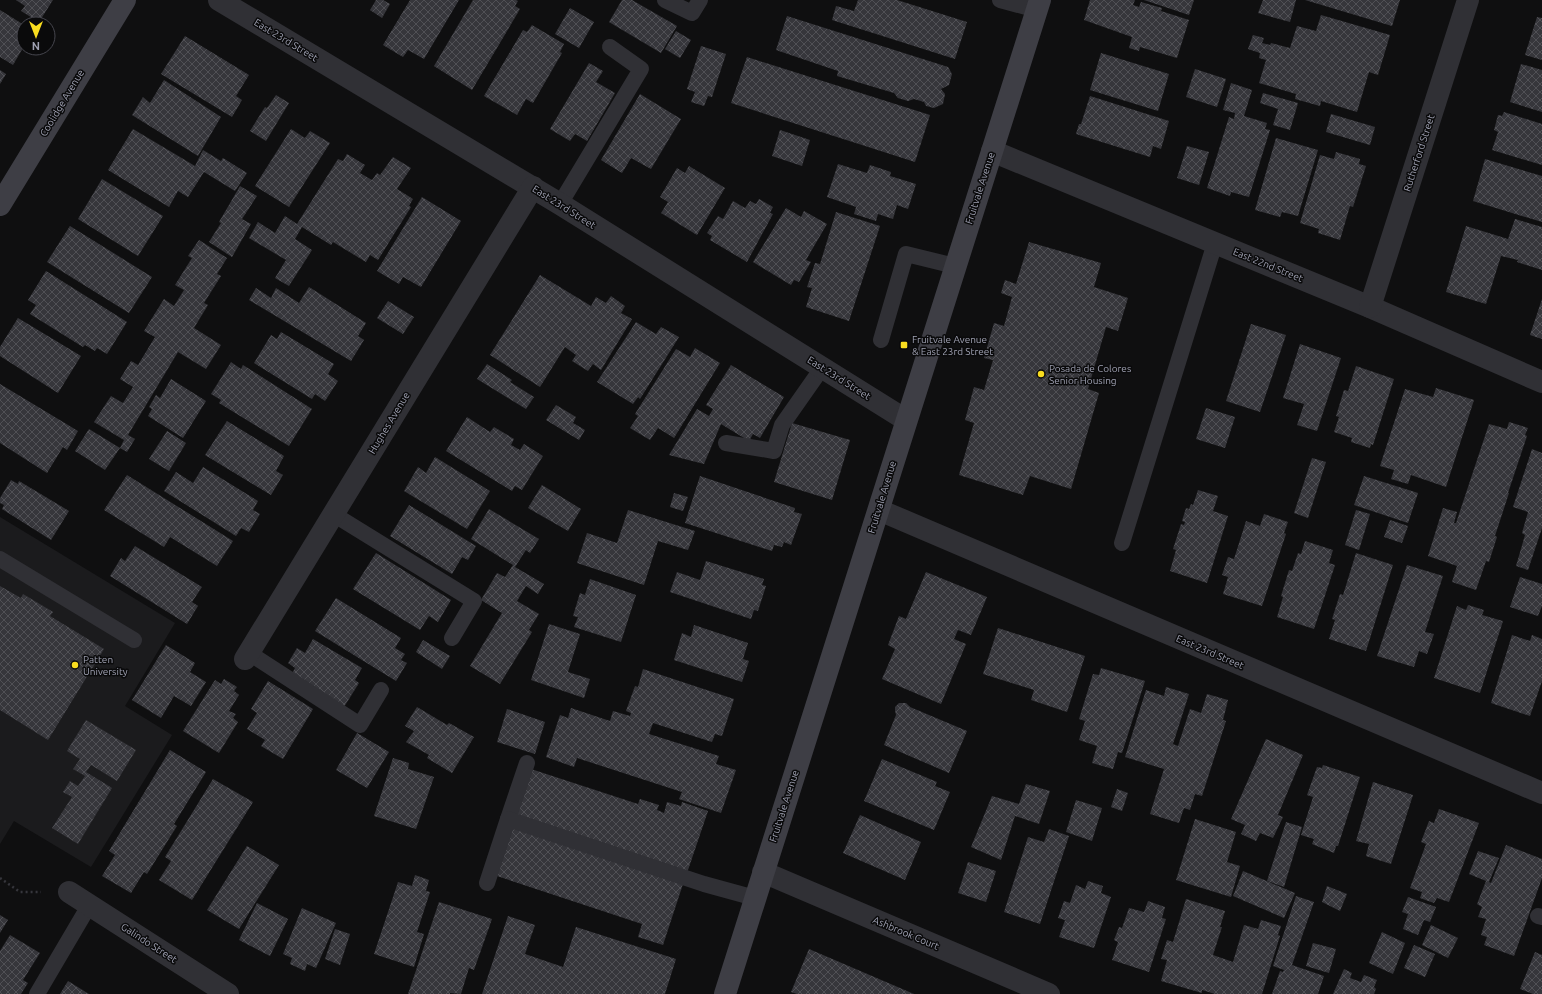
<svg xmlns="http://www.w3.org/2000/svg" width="1542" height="994" font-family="Ubuntu,sans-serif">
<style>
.built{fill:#1b1b1d}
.building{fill:url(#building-cross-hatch)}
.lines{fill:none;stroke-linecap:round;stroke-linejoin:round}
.path{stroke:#36363c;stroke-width:2.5;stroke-dasharray:2 3;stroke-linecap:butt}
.lane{stroke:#303035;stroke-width:16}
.street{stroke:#303035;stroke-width:22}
.secondary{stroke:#3e3e45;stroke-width:22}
.poi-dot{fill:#f8dc1f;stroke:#0a0a0b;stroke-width:1.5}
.labels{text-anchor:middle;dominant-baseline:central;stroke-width:3;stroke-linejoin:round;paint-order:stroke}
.street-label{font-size:10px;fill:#9fa1b2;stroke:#0a0a0b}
.poi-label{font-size:10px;fill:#9fa1b2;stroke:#0a0a0b;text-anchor:start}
</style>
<defs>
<pattern id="building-cross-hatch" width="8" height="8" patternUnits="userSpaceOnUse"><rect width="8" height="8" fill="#36363b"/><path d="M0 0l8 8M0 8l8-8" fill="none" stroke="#505055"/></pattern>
</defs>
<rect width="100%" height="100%" fill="#0f0f10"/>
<!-- built -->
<path class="built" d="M0,517L175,623L125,706L172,735L91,867L14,821L0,844Z"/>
<!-- building -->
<g class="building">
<path d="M16,0H53L39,22L21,11L25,6Z"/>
<path d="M376,0H383L390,4L382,18L370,10Z"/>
<path d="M410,0H459L424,59L408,50L403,57L383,45Z"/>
<path d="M473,0H516L518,1L515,6L520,9L472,90L434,66Z"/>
<path d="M622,0H632L677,26L661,53L609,22Z"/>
<path d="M858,0H897L967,22L955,59L832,20L836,6L854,11Z"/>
<path d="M1090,0H1135L1133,5L1139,7L1141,2L1162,8L1161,11L1189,20L1177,58L1140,47L1139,51L1129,48L1132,37L1084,20Z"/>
<path d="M1144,0H1194L1189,15Z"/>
<path d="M1263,0H1296L1290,22L1258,13Z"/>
<path d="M1305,0H1400L1392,26Z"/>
<path d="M570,8L594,22L579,48L555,34Z"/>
<path d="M0,10L24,25V46L13,65L0,57Z"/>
<path d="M1321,15L1390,35L1378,75L1369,72L1357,112L1321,101L1320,106L1295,99L1296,94L1259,83L1266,60L1259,58L1260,53L1248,49L1253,35L1264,38L1262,43L1270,45L1271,43L1290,48L1297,26L1316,31Z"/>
<path d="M787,16L948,67L952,74L949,85L941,89L945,94L943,104L934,108L926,106L924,102L914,99L908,101L898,98L894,93L837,76L838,71L776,50Z"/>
<path d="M1537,17L1542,18V60L1525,55Z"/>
<path d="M532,25L564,44L560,52L562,53L533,103L526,99L517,115L484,96L523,30L527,32Z"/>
<path d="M676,31L691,40L680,58L665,49Z"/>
<path d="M185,36L249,75L236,96L242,100L232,117L161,74Z"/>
<path d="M701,46L726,54L712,97L708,96L704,106L691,102L695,92L687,89Z"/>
<path d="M1101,53L1169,74L1158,111L1090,90Z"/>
<path d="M747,57L930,115L915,162L731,103Z"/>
<path d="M589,63L603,71L596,82L615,93L587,141L575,134L570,141L550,129Z"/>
<path d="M1521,64L1542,70V112L1510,102Z"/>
<path d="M1195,69L1226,79L1217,107L1186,97Z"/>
<path d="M0,70L6,74L0,84Z"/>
<path d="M164,80L221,117L198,156L132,115L143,97L150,103Z"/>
<path d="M1231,83L1252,90L1244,116L1267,123L1265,129L1270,130L1249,197L1231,192L1230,196L1207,188L1229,117L1234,119L1235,113L1223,110Z"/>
<path d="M1263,93L1298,103L1290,130L1273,125L1278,109L1260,103Z"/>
<path d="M640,94L681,119L651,169L631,158L622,173L601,160Z"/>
<path d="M276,95L289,103L266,141L250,131L265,107L267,108Z"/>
<path d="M1090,96L1169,121L1161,149L1153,146L1150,157L1076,134L1079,124H1081Z"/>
<path d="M1504,112L1542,124V165L1492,150L1498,132L1494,130L1498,115L1502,116Z"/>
<path d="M1331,114L1375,127L1370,145L1326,132Z"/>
<path d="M133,129L195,166L203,150L221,161L223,158L247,173L235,191L204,172L188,197L178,191L169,207L108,170Z"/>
<path d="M291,129L305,138L310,131L330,143L289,207L255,186Z"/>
<path d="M780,130L810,140L802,166L772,156Z"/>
<path d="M1276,138L1318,150L1298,216L1282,212L1280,217L1255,210Z"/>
<path d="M1187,146L1209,152L1199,185L1177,178Z"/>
<path d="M1336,152L1360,159L1359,164L1366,166L1353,207L1350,206L1340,240L1318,233L1319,229L1300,223L1320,155L1334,159Z"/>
<path d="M347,154L365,165L360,173L372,180L377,173L380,175L393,157L411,168L397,189L413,199L409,206L411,207L378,260L370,255L366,262L333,242L331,245L302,227L295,239L312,250L289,286L275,278L286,260L249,238L258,222L275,233L285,216L297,224L338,159L343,161Z"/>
<path d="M1485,159L1542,176V222L1473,201Z"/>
<path d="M838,164L867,173L870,165L891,172L890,176L916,184L908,209L897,205L893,219L878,214L876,221L854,214L856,207L827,197Z"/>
<path d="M689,166L725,188L697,235L661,213L668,202L660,197L677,168L685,173Z"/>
<path d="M102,179L163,216L138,256L78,219Z"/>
<path d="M240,186L257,196L242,219L251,224L232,257L209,242L221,223L219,222Z"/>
<path d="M422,197L461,221L421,287L403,277L399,284L377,271Z"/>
<path d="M759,199L773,207L770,213L773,214L747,262L710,240L712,236L707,233L718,216L723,219L733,201L745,208L750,201L756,204Z"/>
<path d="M786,208L801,217L804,211L827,224L806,260L811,262L799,282L794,280L791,285L753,262Z"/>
<path d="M836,212L880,226L849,321L806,307L812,288L807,287L815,263L820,264Z"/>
<path d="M1515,219L1542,227V270L1517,262L1518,260L1501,256L1486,304L1446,292L1466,226L1508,239Z"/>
<path d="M70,226L152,277L129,313L47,262Z"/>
<path d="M199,240L227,258L217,274L221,276L204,303L208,305L194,328L221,345L206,369L178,352L128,435L135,439L127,452L120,448L124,440L94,422L111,396L123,403L133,387L120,379L131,361L138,365L155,337L144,331L164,299L174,306L184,290L175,285L192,258L188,256Z"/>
<path d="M1029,242L1101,263L1094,287L1128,298L1118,331L1106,327L1088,389L1099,393L1071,489L1030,476L1023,495L959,475L974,423L965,420L974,387L984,390L993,360L984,358L994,323L1004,326L1012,297L1001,293L1005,280L1016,284Z"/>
<path d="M46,271L127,322L107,354L97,348L95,351L85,345L83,347L30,314L36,305L28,300Z"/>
<path d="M540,275L591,306L596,297L606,303L611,296L625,306L621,313L632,319L601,370L593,364L588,371L572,361L576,355L565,347L540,387L490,355Z"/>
<path d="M309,287L366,323L358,336L364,340L351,361L249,300L256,288L271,298L276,288L299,303Z"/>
<path d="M1542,299V339L1530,335Z"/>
<path d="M388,301L414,317L403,334L377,318Z"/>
<path d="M18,318L81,356L58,393L0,356V347Z"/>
<path d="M636,322L656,334L661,327L679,337L640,399L638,397L633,404L597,382Z"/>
<path d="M1251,324L1286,335L1260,412L1226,401Z"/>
<path d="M281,332L334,364L328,374L338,381L325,401L315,394L312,399L254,363L271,335L277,339Z"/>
<path d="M1300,344L1341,358L1317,431L1297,425L1304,404L1283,398Z"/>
<path d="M695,348L720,363L674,438L658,428L650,440L630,428L638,416L635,414L676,349L690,357Z"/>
<path d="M231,362L241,369L243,365L312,409L289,446L219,403L221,400L211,394Z"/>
<path d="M487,364L512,380L510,382L534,397L526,409L477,379Z"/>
<path d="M731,365L784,397L760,438L753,434L749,441L721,424L704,464L669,455L697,409L709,416L713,409L706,405Z"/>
<path d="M1356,366L1394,379L1373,445L1371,444L1370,448L1351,442L1352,438L1334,432L1339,417L1336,416L1344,390L1348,391Z"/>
<path d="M171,379L206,401L183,438L148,416L152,409L149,407L156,395L160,398Z"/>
<path d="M0,384L78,431L67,450L63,447L47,473L0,443Z"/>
<path d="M1436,388L1474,400L1446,487L1411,475L1408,484L1391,479L1394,470L1380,466L1405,389L1433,397Z"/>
<path d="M556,405L576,417L573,423L585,430L579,440L546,420Z"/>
<path d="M1206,408L1235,417L1225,448L1196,439Z"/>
<path d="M467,417L490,432L494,427L514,439L511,445L520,450L524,444L543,456L522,490L515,486L512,491L446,451Z"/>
<path d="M227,421L284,456L276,471L283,475L271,495L205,455Z"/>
<path d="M1509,422L1528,428L1525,435L1527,436L1508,493H1509L1495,536L1497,537L1489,562L1486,561L1476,590L1452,582L1457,566L1428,556L1443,508L1457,512L1454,523H1456L1489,424L1507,429Z"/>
<path d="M792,423L850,440L832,500L774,482Z"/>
<path d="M89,429L120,448L105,470L75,451Z"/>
<path d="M167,431L186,443L169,471L149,459Z"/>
<path d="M1532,449L1542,453V528L1528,570L1516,566L1525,535L1522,533L1528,512L1513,507Z"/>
<path d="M435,457L490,491L467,529L404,491L418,467L426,473Z"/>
<path d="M1312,458L1326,462L1308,518L1294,513Z"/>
<path d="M203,467L258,501L253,510L260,514L249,532L241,528L236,536L164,491L176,472L193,483Z"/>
<path d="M127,475L233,541L217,566L170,537L164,547L104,510Z"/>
<path d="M700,476L795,508L794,512L802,514L791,545L784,542L782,547L774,545L772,551L685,523Z"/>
<path d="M1364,476L1418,493L1408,523L1354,505Z"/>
<path d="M11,480L18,484L19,481L69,511L51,540L2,509L4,505L0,503V498Z"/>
<path d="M542,485L581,509L568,531L528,508Z"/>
<path d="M1198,490L1218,496L1213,511L1228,516L1207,583L1170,571L1176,550L1173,549L1181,524L1184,525L1185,522L1182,521L1186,508L1189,509L1191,504L1193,505Z"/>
<path d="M674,493L688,497L683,511L670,507Z"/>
<path d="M409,505L476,546L468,560L462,557L452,574L390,536Z"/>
<path d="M489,509L539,539L530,553L526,550L515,567L544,584L538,594L526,586L517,601L539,614L529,630L532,632L500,684L470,666L502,613L481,600L497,573L505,577L513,565L471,539Z"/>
<path d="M628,510L695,531L688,550L658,541L644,585L577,563L587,533L617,543Z"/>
<path d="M1356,510L1370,514L1359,550L1345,545Z"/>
<path d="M1264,514L1288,522L1284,533L1286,534L1262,606L1223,594L1228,577L1222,575L1228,557L1234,559L1246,521L1260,526Z"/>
<path d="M1390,520L1408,526L1402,543L1384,537Z"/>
<path d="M1305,541L1333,550L1329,563L1335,565L1314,629L1277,617L1283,597L1281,596L1289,570L1292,571L1298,553L1301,554Z"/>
<path d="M135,546L202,587L192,602L198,606L187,624L110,576L121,558L125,561Z"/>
<path d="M376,553L451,600L438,622L429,616L420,630L353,589Z"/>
<path d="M1356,553L1393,565L1366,651L1329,639L1335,620L1332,619L1340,594L1343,595Z"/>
<path d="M706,561L764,579L762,585L766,586L758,611L754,610L751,619L670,592L677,572L700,580Z"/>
<path d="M1407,565L1443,576L1425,632L1434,634L1427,654L1419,651L1414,667L1377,656Z"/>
<path d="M926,572L987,597L971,635L958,630L954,639L966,644L941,704L882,679L895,649L888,645L899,616L906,619Z"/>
<path d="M1520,577L1542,584V606L1538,616L1510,607Z"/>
<path d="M590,579L636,595L621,642L574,627L578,617L573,616L580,593L585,595Z"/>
<path d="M0,586L21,598L23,594L53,612L50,616L104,649L48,740L0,710Z"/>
<path d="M336,598L401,638L395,648L405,654L401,660L407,663L396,681L315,631Z"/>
<path d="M1468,605L1484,610L1482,615L1503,621L1480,693L1434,678L1457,606L1466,610Z"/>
<path d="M549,624L580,634L568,672L590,679L584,698L531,680Z"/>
<path d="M694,625L748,643L743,659L749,661L742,682L674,660L682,633L691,637Z"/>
<path d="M998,628L1085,656L1067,712L1031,700L1034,690L983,674Z"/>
<path d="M1512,635L1530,641L1532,635L1542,639V681L1530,716L1491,703Z"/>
<path d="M313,639L362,668L355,680L359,683L344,707L291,675L295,668L288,663L297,648L305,653Z"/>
<path d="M423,640L450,656L442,669L416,652Z"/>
<path d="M166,645L195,663L190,672L206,682L191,706L174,696L161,718L132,700Z"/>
<path d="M1101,668L1145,681L1122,753L1118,752L1113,769L1092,763L1097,746L1079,740L1085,721L1079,719L1093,674L1099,675Z"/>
<path d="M643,669L734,699L722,736L715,734L712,742L653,723L649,734L719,756L716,764L736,770L721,813L679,799L682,792L577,758L574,767L546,757L560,715L568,718L571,708L610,721L613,711L630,716L631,713L626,711L635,686L638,687Z"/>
<path d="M224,679L237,687L234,691L239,695L229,711L236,714L233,718L238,722L219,753L183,731L215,680L221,684Z"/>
<path d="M268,681L313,709L283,759L261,746L265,740L247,729L257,713L251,709Z"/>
<path d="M1166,687L1189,694L1173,744L1178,746L1190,709L1201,713L1207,694L1228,700L1223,720L1226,721L1202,796L1195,794L1190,810L1184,808L1179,823L1150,814L1164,769L1125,757L1146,690L1164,696Z"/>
<path d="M899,703H906L910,707L967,731L949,773L884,745L896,715L895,710V707Z"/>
<path d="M417,707L447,725L449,723L474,737L452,773L427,758L429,755L406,742L414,731L405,726Z"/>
<path d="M507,709L545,722L535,754L497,742Z"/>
<path d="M86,720L136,750L117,781L91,765L86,772L112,788L78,844L52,828L72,797L63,792L70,781L78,786L85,776L73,769L80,759L67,751Z"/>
<path d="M357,733L389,752L367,788L336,770Z"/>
<path d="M1266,739L1303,755L1278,815L1283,817L1273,838L1260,833L1256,841L1241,834L1245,825L1231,819Z"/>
<path d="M170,750L206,772L174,824L177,826L147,874L144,872L131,893L102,876L115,855L109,851Z"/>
<path d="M393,758L409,763L408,769L434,777L416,829L374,816Z"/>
<path d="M882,759L937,782L935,786L950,792L934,830L864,801Z"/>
<path d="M1323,765L1360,777L1338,846H1336L1334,853L1312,844L1314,839L1301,835L1313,797L1307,795L1317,767L1322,768Z"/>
<path d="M531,769L638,804L640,799L659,805L657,810L664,813L667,802L681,806L682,802L708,811L687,873L515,817Z"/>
<path d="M213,779L253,802L192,900L159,880L171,861L165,857Z"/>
<path d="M1373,782L1413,795L1391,864L1366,856L1369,844L1356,841Z"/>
<path d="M1026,784L1050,791L1039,824L1015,816L1001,860L971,847L992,796L1019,804Z"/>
<path d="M1117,789L1128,793L1122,811L1111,807Z"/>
<path d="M1076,800L1102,808L1092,841L1066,832Z"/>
<path d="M1439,809L1479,823L1449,902L1437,898L1434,903L1420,898L1422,892L1410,888L1426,844L1421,842L1429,821L1434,823Z"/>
<path d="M860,815L921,842L905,880L843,853Z"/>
<path d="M1195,819L1236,832L1227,862L1240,866L1231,897L1176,880Z"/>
<path d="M1286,822L1302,827L1284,887L1267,881Z"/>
<path d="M512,828L683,884L663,945L638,937L642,924L497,876Z"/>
<path d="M1049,829L1069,836L1040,924L1004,912L1028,837L1044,842Z"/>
<path d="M1506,845L1542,859V878L1514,956L1484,945L1487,937L1481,935L1486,919L1478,917L1482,907L1477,904L1486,881L1469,874L1478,851L1499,858L1489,882L1491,883Z"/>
<path d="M247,846L279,865L239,929L207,910Z"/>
<path d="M968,862L996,871L986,902L958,893Z"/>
<path d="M1243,871L1295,893L1284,918L1233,896Z"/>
<path d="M415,875L429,880L426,891L430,892L417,932L424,934L414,967L374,954L398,882L412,886Z"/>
<path d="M1088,881L1103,886L1101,893L1111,897L1094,948L1059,937L1065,920L1058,918L1064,901L1070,903L1076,885L1085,889Z"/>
<path d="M1327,886L1347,894L1340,911L1322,902Z"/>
<path d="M1296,896L1314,902L1292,965L1324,976L1318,994H1272L1280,971L1283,972L1284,970L1273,966Z"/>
<path d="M1408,897L1436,907L1430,922L1424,920L1418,935L1403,929L1408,914L1402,912Z"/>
<path d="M1186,899L1225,911L1220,927H1222L1213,955L1233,962L1244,925L1258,929L1261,920L1281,926L1278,935L1280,936L1262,994H1215L1202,990V993L1161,981L1167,960L1161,959L1167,940L1173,942Z"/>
<path d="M1148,901L1165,907L1162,918L1166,919L1149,972L1112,960L1118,942L1114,940L1119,927L1122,928L1129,908L1144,912Z"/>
<path d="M439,902L492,919L474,970L469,968L461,994L450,993V994H408Z"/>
<path d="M257,903L288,919L270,956L239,940Z"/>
<path d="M302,908L336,923L316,968L307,964L305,971L290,964L292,958L283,954Z"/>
<path d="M0,915L8,920L0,933Z"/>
<path d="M508,916L535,925L525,954L563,967L576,927L676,959L665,994H482Z"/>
<path d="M1431,925L1458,938L1448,958L1422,945Z"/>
<path d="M335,929L350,934L340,965L325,959Z"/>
<path d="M1382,932L1405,943L1393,974L1369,963Z"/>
<path d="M10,935L40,953L23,980L28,983L21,994H0V951Z"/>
<path d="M1313,943L1336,949L1329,973L1306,966Z"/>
<path d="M1414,945L1435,954L1425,977L1404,968Z"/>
<path d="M809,949L914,994H797L791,992Z"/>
<path d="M1535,952L1542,955V994H1533L1520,989Z"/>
<path d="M1344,969L1352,973L1350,978L1361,982L1364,975L1377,980L1374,987L1376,989L1374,994H1333Z"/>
<path d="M68,981L89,994H60Z"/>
</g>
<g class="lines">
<!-- path -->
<path class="path" d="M0,878L20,892H41"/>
<!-- lane -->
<g class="lane">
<path d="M665,0L692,13L700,0"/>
<path d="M1000,0L1037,10"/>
<path d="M560,204L641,69L610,47"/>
<path d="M881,340L906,254L955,266"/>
<path d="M726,443L774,451L782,425L822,368"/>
<path d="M333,514L474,601L452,638"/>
<path d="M1122,543L1215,243"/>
<path d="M0,559L134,640"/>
<path d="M249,653L360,725L381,690"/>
<path d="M508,819L527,763"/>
<path d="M487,883L508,819L704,884L755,898"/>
<path d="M1538,916L1542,917"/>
<path d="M37,994L90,904"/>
</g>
<!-- street -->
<g class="street">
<path d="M219,0L560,204L906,420"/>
<path d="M992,151L1370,307L1542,382"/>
<path d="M1370,307L1468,0"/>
<path d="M879,510L1542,793"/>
<path d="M245,659L533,187"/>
<path d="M763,872L1049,994"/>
<path d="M69,892L228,994"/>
</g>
<!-- secondary -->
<g class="secondary">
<path d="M0,205L125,0"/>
<path d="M725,994L1040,0"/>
</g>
</g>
<!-- markers -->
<g class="poi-dot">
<rect x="900" y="341" width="8" height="8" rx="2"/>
<circle cx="1041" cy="374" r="4"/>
<circle cx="75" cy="665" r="4"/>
</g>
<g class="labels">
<!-- street labels -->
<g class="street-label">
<text transform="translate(286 40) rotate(31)">East 23rd Street</text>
<text transform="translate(62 103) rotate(-59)">Coolidge Avenue</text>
<text transform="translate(1419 153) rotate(-72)">Rutherford Street</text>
<text transform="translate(980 188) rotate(-72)">Fruitvale Avenue</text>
<text transform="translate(564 207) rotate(32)">East 23rd Street</text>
<text transform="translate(1268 265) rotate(22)">East 22nd Street</text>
<text transform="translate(839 378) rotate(32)">East 23rd Street</text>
<text transform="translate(389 423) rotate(-59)">Hughes Avenue</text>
<text transform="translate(882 497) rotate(-73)">Fruitvale Avenue</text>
<text transform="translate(1210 652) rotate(23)">East 23rd Street</text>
<text transform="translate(784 806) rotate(-72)">Fruitvale Avenue</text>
<text transform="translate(906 933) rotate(23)">Ashbrook Court</text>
<text transform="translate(149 943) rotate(33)">Galindo Street</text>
</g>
<!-- poi labels -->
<g class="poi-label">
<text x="912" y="339">Fruitvale Avenue<tspan x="912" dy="12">&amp; East 23rd Street</tspan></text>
<text x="1049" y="368">Posada de Colores<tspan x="1049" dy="12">Senior Housing</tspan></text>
<text x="83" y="659">Patten<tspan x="83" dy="12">University</tspan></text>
</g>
</g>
<!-- north arrow -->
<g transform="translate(36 36) rotate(180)"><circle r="19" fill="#0a0a0b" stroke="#46464e"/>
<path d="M0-3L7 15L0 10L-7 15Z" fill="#f8dc1f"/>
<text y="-6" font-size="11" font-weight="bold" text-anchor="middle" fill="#9fa1b2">N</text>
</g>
</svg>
